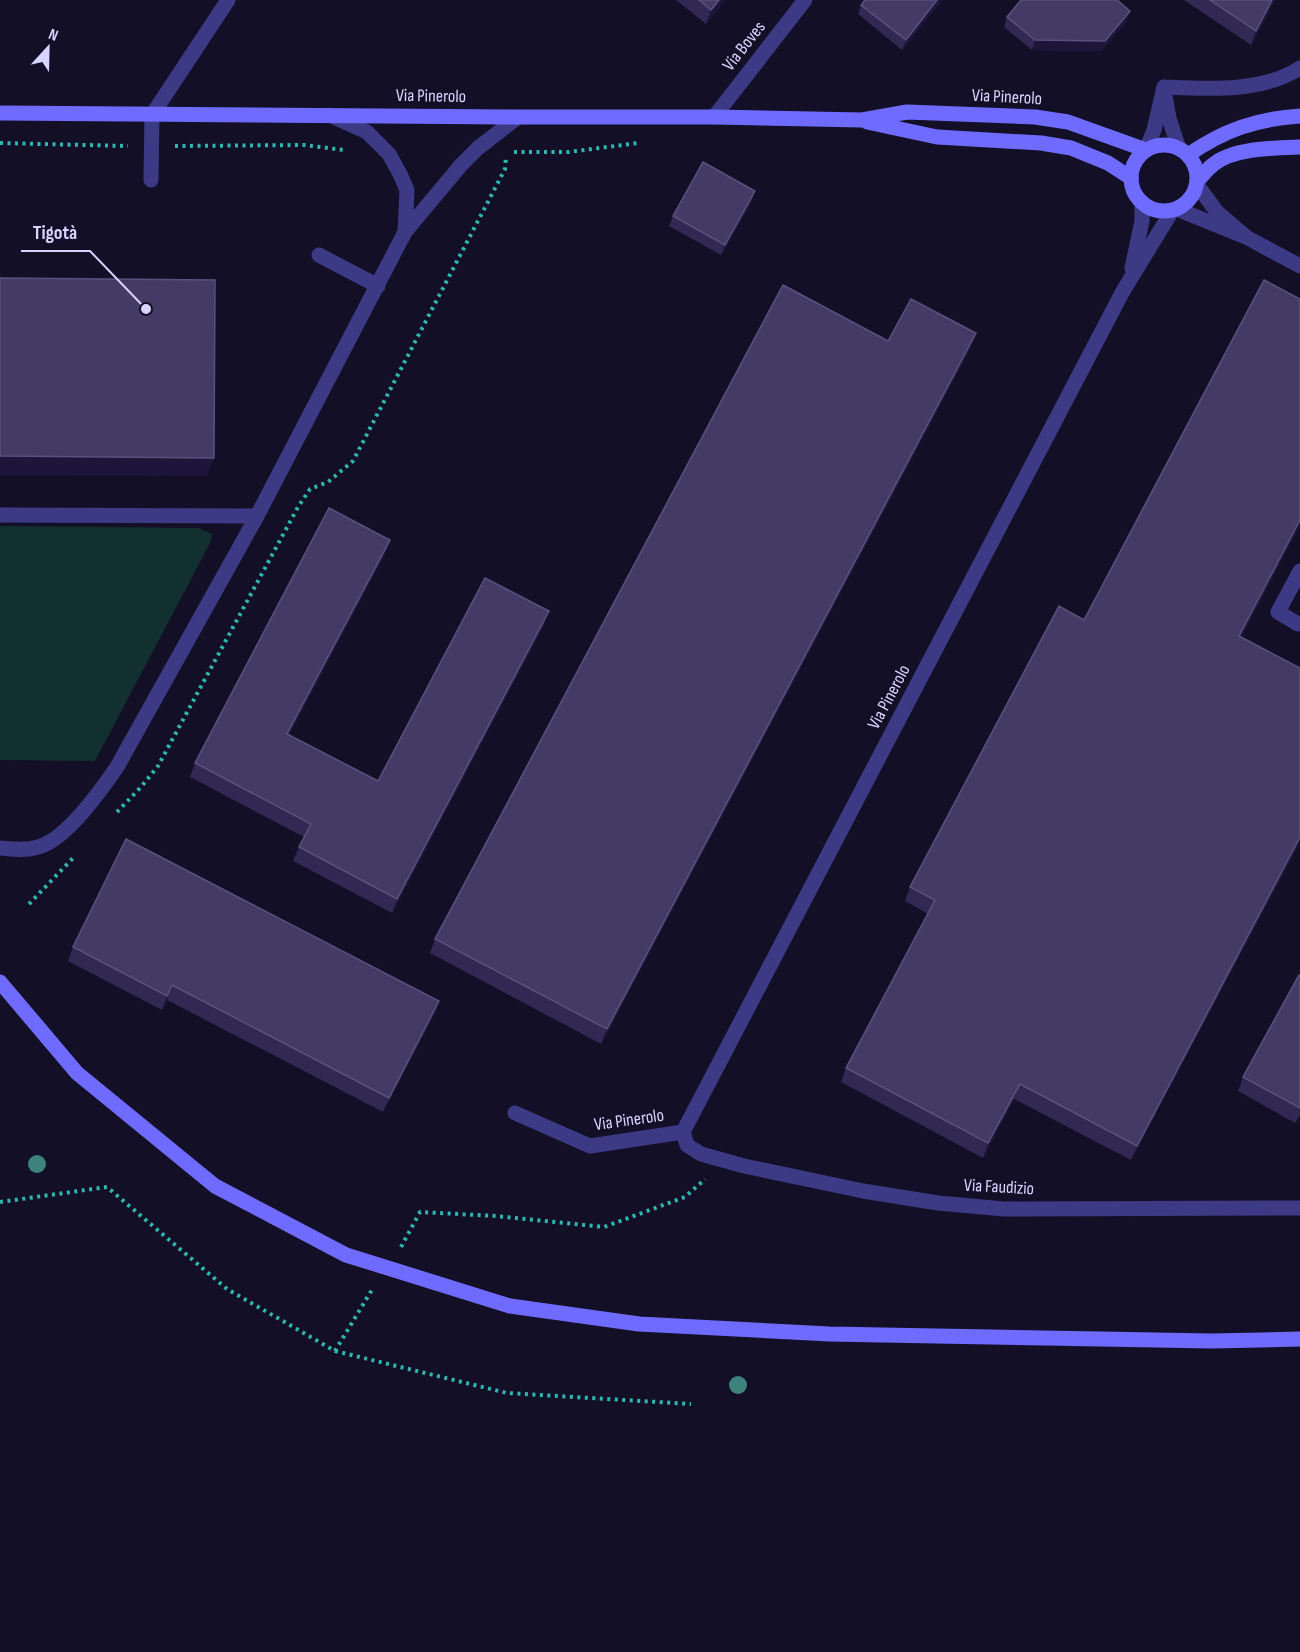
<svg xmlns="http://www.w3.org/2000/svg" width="1300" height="1652" font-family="'Sofia Sans Condensed',sans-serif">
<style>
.green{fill:#12302f}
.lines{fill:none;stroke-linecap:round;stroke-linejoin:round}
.path{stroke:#2fb8b0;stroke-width:4;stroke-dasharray:3 4.5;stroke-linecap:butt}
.service{stroke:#3d3a85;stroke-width:15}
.minor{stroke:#3d3a85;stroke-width:15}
.secondary{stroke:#6f6bff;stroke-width:15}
.tree{fill:#3d827b}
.wall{fill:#312854}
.shaded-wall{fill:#1d163a}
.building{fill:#433a66;stroke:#5a527e;stroke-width:1.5}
.labels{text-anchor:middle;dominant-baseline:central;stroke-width:6;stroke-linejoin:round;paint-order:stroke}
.street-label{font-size:18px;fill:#d9d4ff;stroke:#130f26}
.leader{fill:none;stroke:#d9d4ff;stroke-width:2}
.callout-dot{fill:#d9d4ff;stroke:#130f26;stroke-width:2}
.callout-label{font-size:20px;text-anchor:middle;font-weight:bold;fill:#d9d4ff;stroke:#130f26;stroke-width:6;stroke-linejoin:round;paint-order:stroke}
</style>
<rect width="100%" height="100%" fill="#130f26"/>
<!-- green -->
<path class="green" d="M0,526L199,528L212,534L210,543L95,761L0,760Z"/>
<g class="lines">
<!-- path -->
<g class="path">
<path d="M0,143L128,146"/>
<path d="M175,146L304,145L344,150"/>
<path d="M514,152H569L638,143"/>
<path d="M117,812L141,787L158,766L298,507L310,489L328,482L353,461L505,169L506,156"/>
<path d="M29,904L74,857"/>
<path d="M0,1202L107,1187L227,1289L335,1351L373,1288"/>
<path d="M401,1247L420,1212L496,1216L604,1227L685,1197L705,1179"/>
<path d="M335,1351L507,1393L691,1404"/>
</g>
<!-- service -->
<g class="service">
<path d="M1164,87C1208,89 1261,93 1300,68"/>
<path d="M1165,96L1169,118L1179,149"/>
<path d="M329,115L367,132L389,154L400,174L407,190L405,232L461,165L478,148L518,117"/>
<path d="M1146,150L1154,130L1164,87"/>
<path d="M151,180L152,115"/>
<path d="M1177,209L1246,237L1217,212L1197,185"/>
<path d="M1246,237L1300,266"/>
<path d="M319,255L378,286"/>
<path d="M0,515L257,516"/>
<path d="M1298,624L1278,612L1300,571"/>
<path d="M0,848C13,849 25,851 38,847C66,840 101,790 117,767L257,516L405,232"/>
</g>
<!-- minor -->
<g class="minor">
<path d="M152,115L228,0"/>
<path d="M714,117L805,0"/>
<path d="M1172,211L1123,291L683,1132L687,1145L701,1154L744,1166L863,1191L938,1203L1004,1209L1300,1208"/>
<path d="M1132,268L1142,221V202"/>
<path d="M515,1113L590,1146L683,1132"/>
</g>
<!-- secondary -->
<g class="secondary">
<path d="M0,113L518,117H714L862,120L907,112L1035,117L1068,122L1146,150"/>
<path d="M867,122L937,137L1041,143L1071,148L1108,163L1131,178"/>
<circle cx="1164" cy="178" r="33"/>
<path d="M1188,155C1224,130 1256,119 1300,116"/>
<path d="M1197,181C1203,175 1208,168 1214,164C1234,148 1275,148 1300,147"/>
<path d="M0,982L77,1073L215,1186L346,1255L510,1306L639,1324L829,1334L1212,1341L1300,1339"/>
</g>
</g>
<!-- trees -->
<g class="tree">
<circle cx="37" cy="1164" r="9"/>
<circle cx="738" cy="1385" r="9"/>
</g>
<!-- wall -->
<g class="wall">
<path d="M676,0H725L706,24Z"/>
<path d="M865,0H942L902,50L858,14L861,5Z"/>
<path d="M1184,0H1275L1251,45Z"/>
<path d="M1007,17L1127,21L1101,51L1032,50L1004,27Z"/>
<path d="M752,201L721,255L669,226L673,216Z"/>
<path d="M1300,299V525L1241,637L1300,668V842L1131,1160L1014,1099L983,1158L841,1082L846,1068L928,914L905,901L910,887L1084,620Z"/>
<path d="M888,341L971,347L601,1044L430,953L435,939Z"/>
<path d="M385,554L289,735L378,781L544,625L392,913L293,861L299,847L304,837L190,777L195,763Z"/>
<path d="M73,947L439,1001L434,1015L383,1112L167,1000L162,1010L68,961Z"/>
<path d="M1300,976V1115L1295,1123L1238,1091L1243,1077Z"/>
</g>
<!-- shaded-wall -->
<g class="shaded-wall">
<path d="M719,0H725L706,24L711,10Z"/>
<path d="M937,0H942L902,50L906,40Z"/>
<path d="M1272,0H1275L1251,45L1256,31Z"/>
<path d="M1130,11L1127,21L1101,51L1032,50L1035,40Z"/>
<path d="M755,191L752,201L721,255L725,245Z"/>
<path d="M976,333L971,347L601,1044L607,1029Z"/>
<path d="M0,456L214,458L207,476L0,475Z"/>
<path d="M1300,520V525L1234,650L1239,636Z"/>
<path d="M390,540L385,554L282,748L287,734Z"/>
<path d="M549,611L544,625L392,913L397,899Z"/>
<path d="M1300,837V842L1131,1160L1137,1146Z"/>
<path d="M172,985L167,1000L162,1010L167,996Z"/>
<path d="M439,1001L434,1015L383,1112L389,1098Z"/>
<path d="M1020,1084L1014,1099L983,1158L988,1143Z"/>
</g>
<!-- building -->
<g class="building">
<path d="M699,0H719L711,10Z"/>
<path d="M865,0H937L906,40L861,5Z"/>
<path d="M1021,0H1117L1130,11L1105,41L1035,40L1007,17Z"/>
<path d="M1210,0H1272L1256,31Z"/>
<path d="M703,162L755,191L725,245L673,216Z"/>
<path d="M0,278L215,280L214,458L0,456Z"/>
<path d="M1264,280L1300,299V520L1239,636L1300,668V837L1137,1146L1020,1084L988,1143L846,1068L935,900L910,887L1059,606L1084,620Z"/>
<path d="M783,285L888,341L911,299L976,333L607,1029L435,939Z"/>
<path d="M329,508L390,540L287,734L378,781L485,578L549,611L397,899L299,847L311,824L195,763Z"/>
<path d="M126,839L439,1001L389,1098L172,985L167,996L73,947Z"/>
<path d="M1299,975L1300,976V1108L1243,1077Z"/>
</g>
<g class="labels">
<!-- street labels -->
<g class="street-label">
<text transform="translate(744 46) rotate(-52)">Via Boves</text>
<text transform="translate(431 96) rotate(1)">Via Pinerolo</text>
<text transform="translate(1007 97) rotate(3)">Via Pinerolo</text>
<text transform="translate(889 697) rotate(-62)">Via Pinerolo</text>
<text transform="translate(629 1120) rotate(-8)">Via Pinerolo</text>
<text transform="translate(999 1187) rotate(3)">Via Faudizio</text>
</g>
</g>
<!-- callouts -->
<path class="leader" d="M146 309L90 251H21"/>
<circle class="callout-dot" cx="146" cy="309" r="6"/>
<g class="callout-label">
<text x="55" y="239">Tigotà</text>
</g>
<!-- north arrow -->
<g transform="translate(48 48) rotate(22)" stroke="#130f26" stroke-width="4.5" paint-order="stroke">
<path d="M0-4.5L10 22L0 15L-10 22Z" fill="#d9d4ff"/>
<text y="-9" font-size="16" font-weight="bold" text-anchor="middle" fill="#d9d4ff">N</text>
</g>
</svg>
